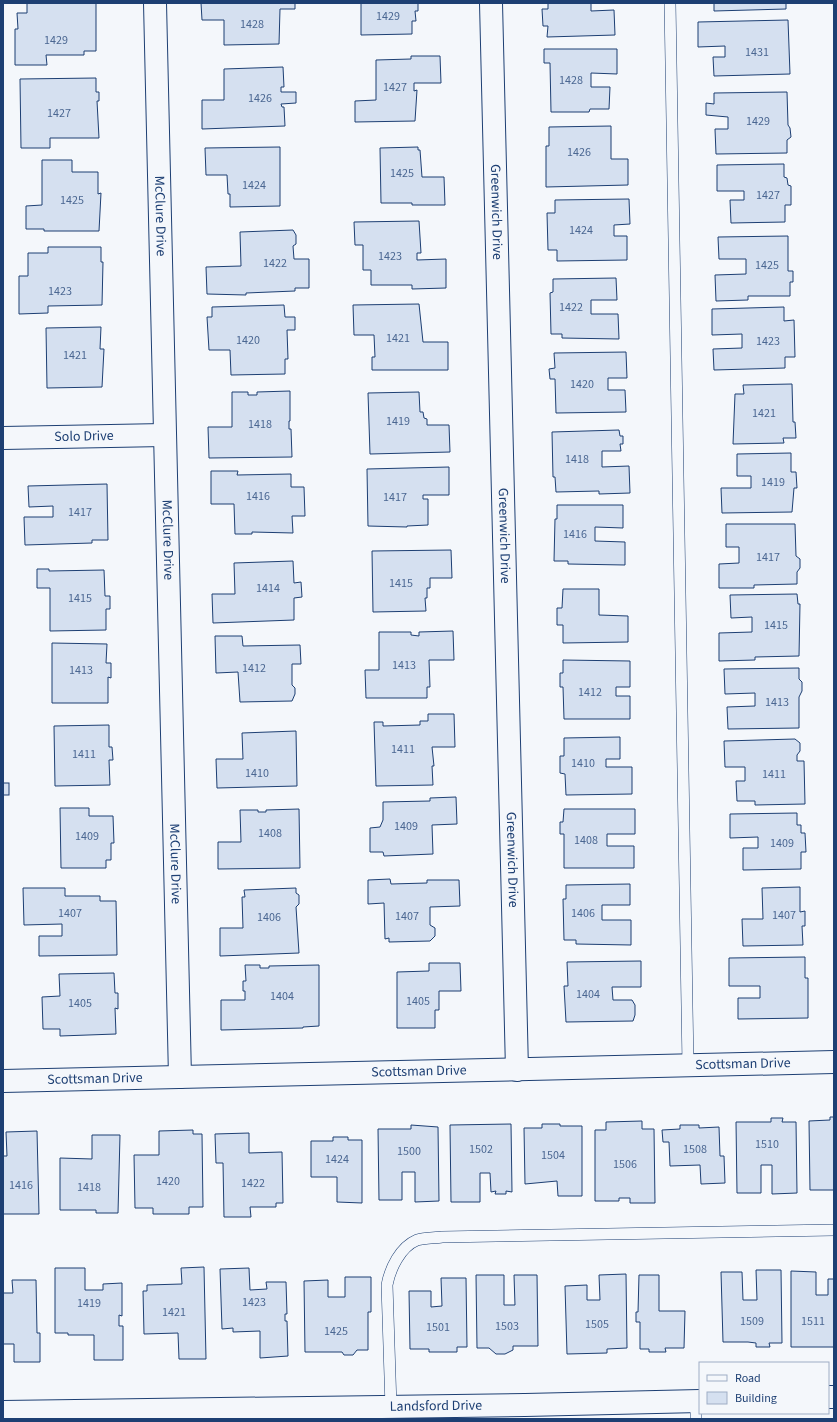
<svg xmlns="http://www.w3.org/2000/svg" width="837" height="1422" font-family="'Source Sans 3',sans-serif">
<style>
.building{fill:#d5e0f0;stroke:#1d3f73}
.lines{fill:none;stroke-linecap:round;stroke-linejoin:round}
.lane-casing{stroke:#1d3f73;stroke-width:12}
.street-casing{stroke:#1d3f73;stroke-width:24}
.lane{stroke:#f4f7fb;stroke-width:11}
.street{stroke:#f4f7fb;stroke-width:22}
.labels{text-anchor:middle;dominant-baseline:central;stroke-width:3;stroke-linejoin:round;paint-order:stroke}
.number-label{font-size:12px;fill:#4b6792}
.street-label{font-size:14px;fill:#1d3f73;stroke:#f4f7fb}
</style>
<rect width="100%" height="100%" fill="#f4f7fb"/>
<!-- building -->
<g class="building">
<path d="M27,3H96V51H84V55H46L47,65H15V29H18L17,13H27Z"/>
<path d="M201,3H295V9H280L279,44L224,45V20H202Z"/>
<path d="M361,3H418V11H415L416,21H412V34L361,35Z"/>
<path d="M548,3H591V11L614,10L615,35L547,37L548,26H543L542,9H548Z"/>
<path d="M714,3H786V9L714,11Z"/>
<path d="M788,20L790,74L714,76L713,57H725V46L698,47V22Z"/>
<path d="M544,49H617V74L591,73V87H610L609,109H590L589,112H551L550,63H544Z"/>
<path d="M411,56H440L441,83H414V91L417,90L415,121L355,122V101L376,100V60L411,59Z"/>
<path d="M283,67L284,87H281V92H296V103L281,104L282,107H284L285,126L202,129V100H224V69Z"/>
<path d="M96,78V92H99V101H97L99,138H50V148H21L20,79Z"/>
<path d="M787,92L788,125L790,128L791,137L787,140V153L716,154L715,129H728V117L706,115V103L714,104V93Z"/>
<path d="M611,126V159H628V185L546,187V146H549V127Z"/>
<path d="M280,147V206L230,207V194H228L227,175H206L205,148Z"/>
<path d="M418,147V150H420L422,177H444L445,205H412V203H381L380,148Z"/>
<path d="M42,160H72V172H98V194L101,193L99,231H44V229H26V206L42,205Z"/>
<path d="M784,164V177L787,178L788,185L791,186V205H785V222L731,223L730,200H744V191H717V165Z"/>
<path d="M629,199L630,224L614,225V236H627V260L557,261V250H548L547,213H555V200Z"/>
<path d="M419,221L421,253H417V260L446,259V288L412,289V285H371V270H363V245H355L354,222Z"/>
<path d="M293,230L296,235V244L293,246L294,259H309V288H295V291L246,293V295L207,294L206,267L241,266L240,232Z"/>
<path d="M788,236V271H793V282H790V296H748V300L716,301L715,275L746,274V259H719L718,237Z"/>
<path d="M48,247H101V262H103L102,305L48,306V313L19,314V276H28V253H48Z"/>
<path d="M616,278L617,300H591V314H618L619,339L562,338V334H551L550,293L553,292V279Z"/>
<path d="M419,304L423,342H448V370H372V357H375L374,335H354L353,305Z"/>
<path d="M284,305L285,317H295V330H287L288,359H285V374L231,375L230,350H209L207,317H212V307Z"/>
<path d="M784,307V321L794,320L795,357H785V368L714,370L713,349L742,348V334L712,335V309Z"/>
<path d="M101,327L100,349H104L102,387L47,388L46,328Z"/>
<path d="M626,352L627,378H608V390H625L626,412L556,413L555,379H550L549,369L555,368L554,353Z"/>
<path d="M792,384L793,422H795L796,438H783L784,443L733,444L735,394H744L743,385Z"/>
<path d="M290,391V421H289V429H291L292,457L209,458L208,427H232V392H248V395H257V392Z"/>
<path d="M419,392L420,412H423L424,418L427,419V425H449L450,452L370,454L368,393Z"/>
<path d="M619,430L620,436H623V444H620L621,451H602V467L629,466L630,493L599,494V491L556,492L555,477H553L552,432Z"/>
<path d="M791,453V472H796L797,488H794L792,512L722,513L721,488H751V476H737V454Z"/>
<path d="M449,467V495H423V499H428V525L407,526V527L368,526L367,469Z"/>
<path d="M211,471H238L237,475L291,474V487H304L305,516H292L293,533L252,532V534H235L234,504H211Z"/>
<path d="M107,484L108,540H92V543L25,545L24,517H53V506L29,507L28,486Z"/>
<path d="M557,505H623V528L595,527V541L625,542V565L568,564V561H554L555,519H557Z"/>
<path d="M726,524H795L796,556L800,559V568L797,572V584L754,585V588H719V564L739,563V547H726Z"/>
<path d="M451,550L452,578H430V588H427V598H425L426,611L373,612L372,551Z"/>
<path d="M293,561L294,583L301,582L302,597L294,598V620L213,623L212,594H235L234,563Z"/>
<path d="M37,569H49V571L104,570L105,596H110V609H106V630L50,631V588H37Z"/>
<path d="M563,589H599V615L628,616V642L563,643V625H557V608H562Z"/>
<path d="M797,594L798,604H800L799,656L755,657V660L719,661V633L752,632V617L731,618L730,595Z"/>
<path d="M453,631L454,660H429L430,687H427V698H366L365,670H379V632H411V635L419,636V632Z"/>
<path d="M215,636H242L243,646L300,645L301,664H292V685L295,688V694L292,701L240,702L238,672L216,673Z"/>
<path d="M52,643L107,644L106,663H111V678L108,677V703H52Z"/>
<path d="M563,660L630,661V687H616V696H630V719H564L563,687H560V673H563Z"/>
<path d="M799,668V679L802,682V691L799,697V728L728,729L727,707L755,706V693L725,694L724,669Z"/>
<path d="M428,714H454L455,747H432L434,766H432L433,785L376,786L374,722H383V726L420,725V721H428Z"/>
<path d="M109,725V747H112L113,760H109L110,785L55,786L54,726Z"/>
<path d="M296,731L297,786L217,788L216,759H243L242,733Z"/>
<path d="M620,737V759H606V767H632V794L566,795L565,774L560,773V756H564V738Z"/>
<path d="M795,739L800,743V751L797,755V761H804L805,804L755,805V801H737L736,781H745V767H725L724,741Z"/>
<rect x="3" y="783" width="6" height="12"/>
<path d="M456,797L457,824L432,825L433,854L384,856L383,852H370V828L380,827L383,820V802L430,801V798Z"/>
<path d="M60,808H89V816H113L114,843H111V860H106V868H61Z"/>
<path d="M299,809L300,868L218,869V842H241L240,810H258V812H266V810Z"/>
<path d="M564,809H635V834H607V846H634V868H564V834H560V822H563Z"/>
<path d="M797,813V825H801V833H805L806,852H801V869L743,870V848H758V837L730,838V814Z"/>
<path d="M390,879L391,884L427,883V880H459L460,906L430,907V925L435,928V936L430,941L389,942V938L385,939L384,903L368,904V880Z"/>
<path d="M630,884V905H602V920H631V945L576,944V940H564L563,899H566V885Z"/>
<path d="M800,887V912L805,911V926H802L803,945L743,946L742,919H763L762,888Z"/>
<path d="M23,888H65V896H100V901H116L117,955L39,956V936H62V924L24,925Z"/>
<path d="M296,888V893L299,895V904L296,907L299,953L220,956V928H243L242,897H245L244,890Z"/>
<path d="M805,957V978H808V1018L738,1019V998H760V986H729V958Z"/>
<path d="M641,961V987H612L613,1000H632L635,1005V1015L633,1021L566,1022L564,986H568L567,962Z"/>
<path d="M429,963H460L461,991H439V1010H435V1028H397V972L429,971Z"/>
<path d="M245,965H260V968H269V966L319,965V1026L303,1027V1028L221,1030V1000H245V991H243V981H246Z"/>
<path d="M114,973L115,993H118V1009L115,1008L116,1034L60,1036V1029H43L42,997L60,996L59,974Z"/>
<path d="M830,1117H834V1190H810L809,1121L830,1120Z"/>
<path d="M771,1118H783L782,1122H796L797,1193L772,1194V1165H761V1193H737L736,1122H771Z"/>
<path d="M642,1121V1129H654L655,1203H630V1198H619V1201H595V1130H606V1122Z"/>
<path d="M511,1124L512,1192L506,1191V1194H495L496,1191L491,1192L490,1173H480V1202H451L450,1125Z"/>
<path d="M542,1124H560V1126H582V1196H558L557,1181L525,1184L524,1128H542Z"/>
<path d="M411,1125L438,1127L439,1201L415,1202V1172H402V1200H379L378,1129H411Z"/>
<path d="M680,1125H699V1128L719,1127L720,1156H724L725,1183L701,1184L700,1165L670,1166L669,1142H663L662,1130L680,1129Z"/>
<path d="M193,1130V1134H202L203,1207H189V1214H153V1208H135L134,1155H159V1131Z"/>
<path d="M37,1131L39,1214H3V1156H7L6,1132Z"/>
<path d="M249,1133V1153L282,1152L283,1203H276V1207H250L251,1217H224L223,1163H216L215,1134Z"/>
<path d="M92,1135H120L118,1213H96V1210H60V1158L92,1159Z"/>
<path d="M333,1137H348V1140H362V1203L337,1202V1177H311V1141H333Z"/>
<path d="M204,1267L206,1359H179L178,1333L144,1334L143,1291H147V1285L182,1284L181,1268Z"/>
<path d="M55,1268H85V1290H103V1284L122,1283V1316L119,1315V1326H123V1360H94V1335H68V1333H55Z"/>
<path d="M249,1268L250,1290L267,1289L266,1282H286L287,1314H285V1321H287L288,1356L260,1358V1331L233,1332V1328L222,1329L220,1269Z"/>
<path d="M756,1270H781L782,1343H769L770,1347H756V1343L748,1342H723L721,1272H742L743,1300H757Z"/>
<path d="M791,1271L816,1272V1295H828V1279H834V1347H791Z"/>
<path d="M626,1274L627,1348L607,1349V1353L567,1354L565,1286L587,1285V1300H600L599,1275Z"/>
<path d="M476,1275H504V1305H515L514,1275H537L538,1346H513V1350L505,1354H496L489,1348H477Z"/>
<path d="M639,1275H659V1311H685L684,1348H665L666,1352H649V1349H640V1322H636V1312H638Z"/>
<path d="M345,1277H371V1312H368V1350H357L353,1355H344L342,1352H305L304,1281L328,1280V1297H345Z"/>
<path d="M441,1278H466L467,1347H457V1352H429V1349H410L409,1291H431V1307L442,1306Z"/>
<path d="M12,1280H36L37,1333H40V1362H14V1344H3V1293H13Z"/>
</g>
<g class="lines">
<defs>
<g id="lane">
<path d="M670,3L688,1065"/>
<path d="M696,1401V1419"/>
<path d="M391,1407L387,1285C390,1269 400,1247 417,1240C424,1238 435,1238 442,1237L834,1230"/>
</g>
<g id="street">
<path id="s1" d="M155,3L180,1077"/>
<path id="s2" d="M491,3L517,1070"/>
<path id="s3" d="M3,438L164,435"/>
<path id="s4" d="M3,1081L834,1062"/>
<path d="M828,1397H834"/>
<path id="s5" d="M3,1412L525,1405L700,1401"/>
</g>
</defs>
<!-- lane casing -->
<use href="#lane" class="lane-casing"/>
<!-- street casing -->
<use href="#street" class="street-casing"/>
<!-- lane -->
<use href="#lane" class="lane"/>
<!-- street -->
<use href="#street" class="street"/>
</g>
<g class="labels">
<!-- number labels -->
<g class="number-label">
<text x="388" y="16">1429</text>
<text x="252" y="24">1428</text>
<text x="56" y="40">1429</text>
<text x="757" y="52">1431</text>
<text x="571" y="80">1428</text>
<text x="395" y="87">1427</text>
<text x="260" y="98">1426</text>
<text x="59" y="113">1427</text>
<text x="758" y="121">1429</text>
<text x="579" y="152">1426</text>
<text x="402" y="173">1425</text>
<text x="254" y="185">1424</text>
<text x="768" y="195">1427</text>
<text x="72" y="200">1425</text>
<text x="581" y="230">1424</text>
<text x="390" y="256">1423</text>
<text x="275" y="263">1422</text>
<text x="767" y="265">1425</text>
<text x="60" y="291">1423</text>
<text x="571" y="307">1422</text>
<text x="398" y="338">1421</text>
<text x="248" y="340">1420</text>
<text x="768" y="341">1423</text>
<text x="75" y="355">1421</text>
<text x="582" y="384">1420</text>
<text x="764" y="413">1421</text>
<text x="398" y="421">1419</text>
<text x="260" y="424">1418</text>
<text x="577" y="459">1418</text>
<text x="773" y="482">1419</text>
<text x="258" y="496">1416</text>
<text x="395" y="497">1417</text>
<text x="80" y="512">1417</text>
<text x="575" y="534">1416</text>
<text x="768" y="557">1417</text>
<text x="401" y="583">1415</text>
<text x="268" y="588">1414</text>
<text x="80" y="598">1415</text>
<text x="776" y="625">1415</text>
<text x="404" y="665">1413</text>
<text x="254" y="668">1412</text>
<text x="81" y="670">1413</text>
<text x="590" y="692">1412</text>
<text x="777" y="702">1413</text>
<text x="403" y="749">1411</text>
<text x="84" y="754">1411</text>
<text x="583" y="763">1410</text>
<text x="257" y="773">1410</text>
<text x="774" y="774">1411</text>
<text x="406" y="826">1409</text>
<text x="270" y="833">1408</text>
<text x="87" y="836">1409</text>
<text x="586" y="840">1408</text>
<text x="782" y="843">1409</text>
<text x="70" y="913">1407</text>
<text x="583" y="913">1406</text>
<text x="784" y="915">1407</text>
<text x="407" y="916">1407</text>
<text x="269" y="917">1406</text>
<text x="588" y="994">1404</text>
<text x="282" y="996">1404</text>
<text x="418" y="1001">1405</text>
<text x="80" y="1003">1405</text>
<text x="767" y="1144">1510</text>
<text x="481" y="1149">1502</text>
<text x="695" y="1149">1508</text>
<text x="409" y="1151">1500</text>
<text x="553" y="1155">1504</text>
<text x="337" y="1159">1424</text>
<text x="625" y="1164">1506</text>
<text x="168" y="1181">1420</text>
<text x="253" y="1183">1422</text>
<text x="21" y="1185">1416</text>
<text x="89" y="1187">1418</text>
<text x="254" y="1302">1423</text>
<text x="89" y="1303">1419</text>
<text x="174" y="1312">1421</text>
<text x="752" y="1321">1509</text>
<text x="813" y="1321">1511</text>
<text x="597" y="1324">1505</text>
<text x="507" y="1326">1503</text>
<text x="438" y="1327">1501</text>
<text x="336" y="1331">1425</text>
</g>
<!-- street labels -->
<g class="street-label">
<text stroke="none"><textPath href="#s2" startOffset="209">Greenwich Drive</textPath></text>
<text stroke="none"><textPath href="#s1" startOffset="213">McClure Drive</textPath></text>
<text stroke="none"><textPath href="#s3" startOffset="81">Solo Drive</textPath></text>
<text stroke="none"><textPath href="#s2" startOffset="533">Greenwich Drive</textPath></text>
<text stroke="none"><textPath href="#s1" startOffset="537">McClure Drive</textPath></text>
<text stroke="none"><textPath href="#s2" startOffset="857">Greenwich Drive</textPath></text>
<text stroke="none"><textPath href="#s1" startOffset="861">McClure Drive</textPath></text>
<text stroke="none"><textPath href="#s4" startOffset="740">Scottsman Drive</textPath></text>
<text stroke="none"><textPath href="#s4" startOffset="416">Scottsman Drive</textPath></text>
<text stroke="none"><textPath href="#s4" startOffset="92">Scottsman Drive</textPath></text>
<text stroke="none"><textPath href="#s5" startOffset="433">Landsford Drive</textPath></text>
</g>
</g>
<!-- border -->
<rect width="837" height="1422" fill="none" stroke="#1d3f73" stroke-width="8"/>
<!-- legend -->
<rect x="699" y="1362" width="130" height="52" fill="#f4f7fb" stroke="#9eadc5"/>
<rect x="707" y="1375" width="20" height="6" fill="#f4f7fb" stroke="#9eadc5"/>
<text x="735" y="1382" font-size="12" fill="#1d3f73">Road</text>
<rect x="707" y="1392" width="20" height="12" fill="#d5e0f0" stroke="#9eadc5"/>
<text x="735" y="1402" font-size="12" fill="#1d3f73">Building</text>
</svg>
